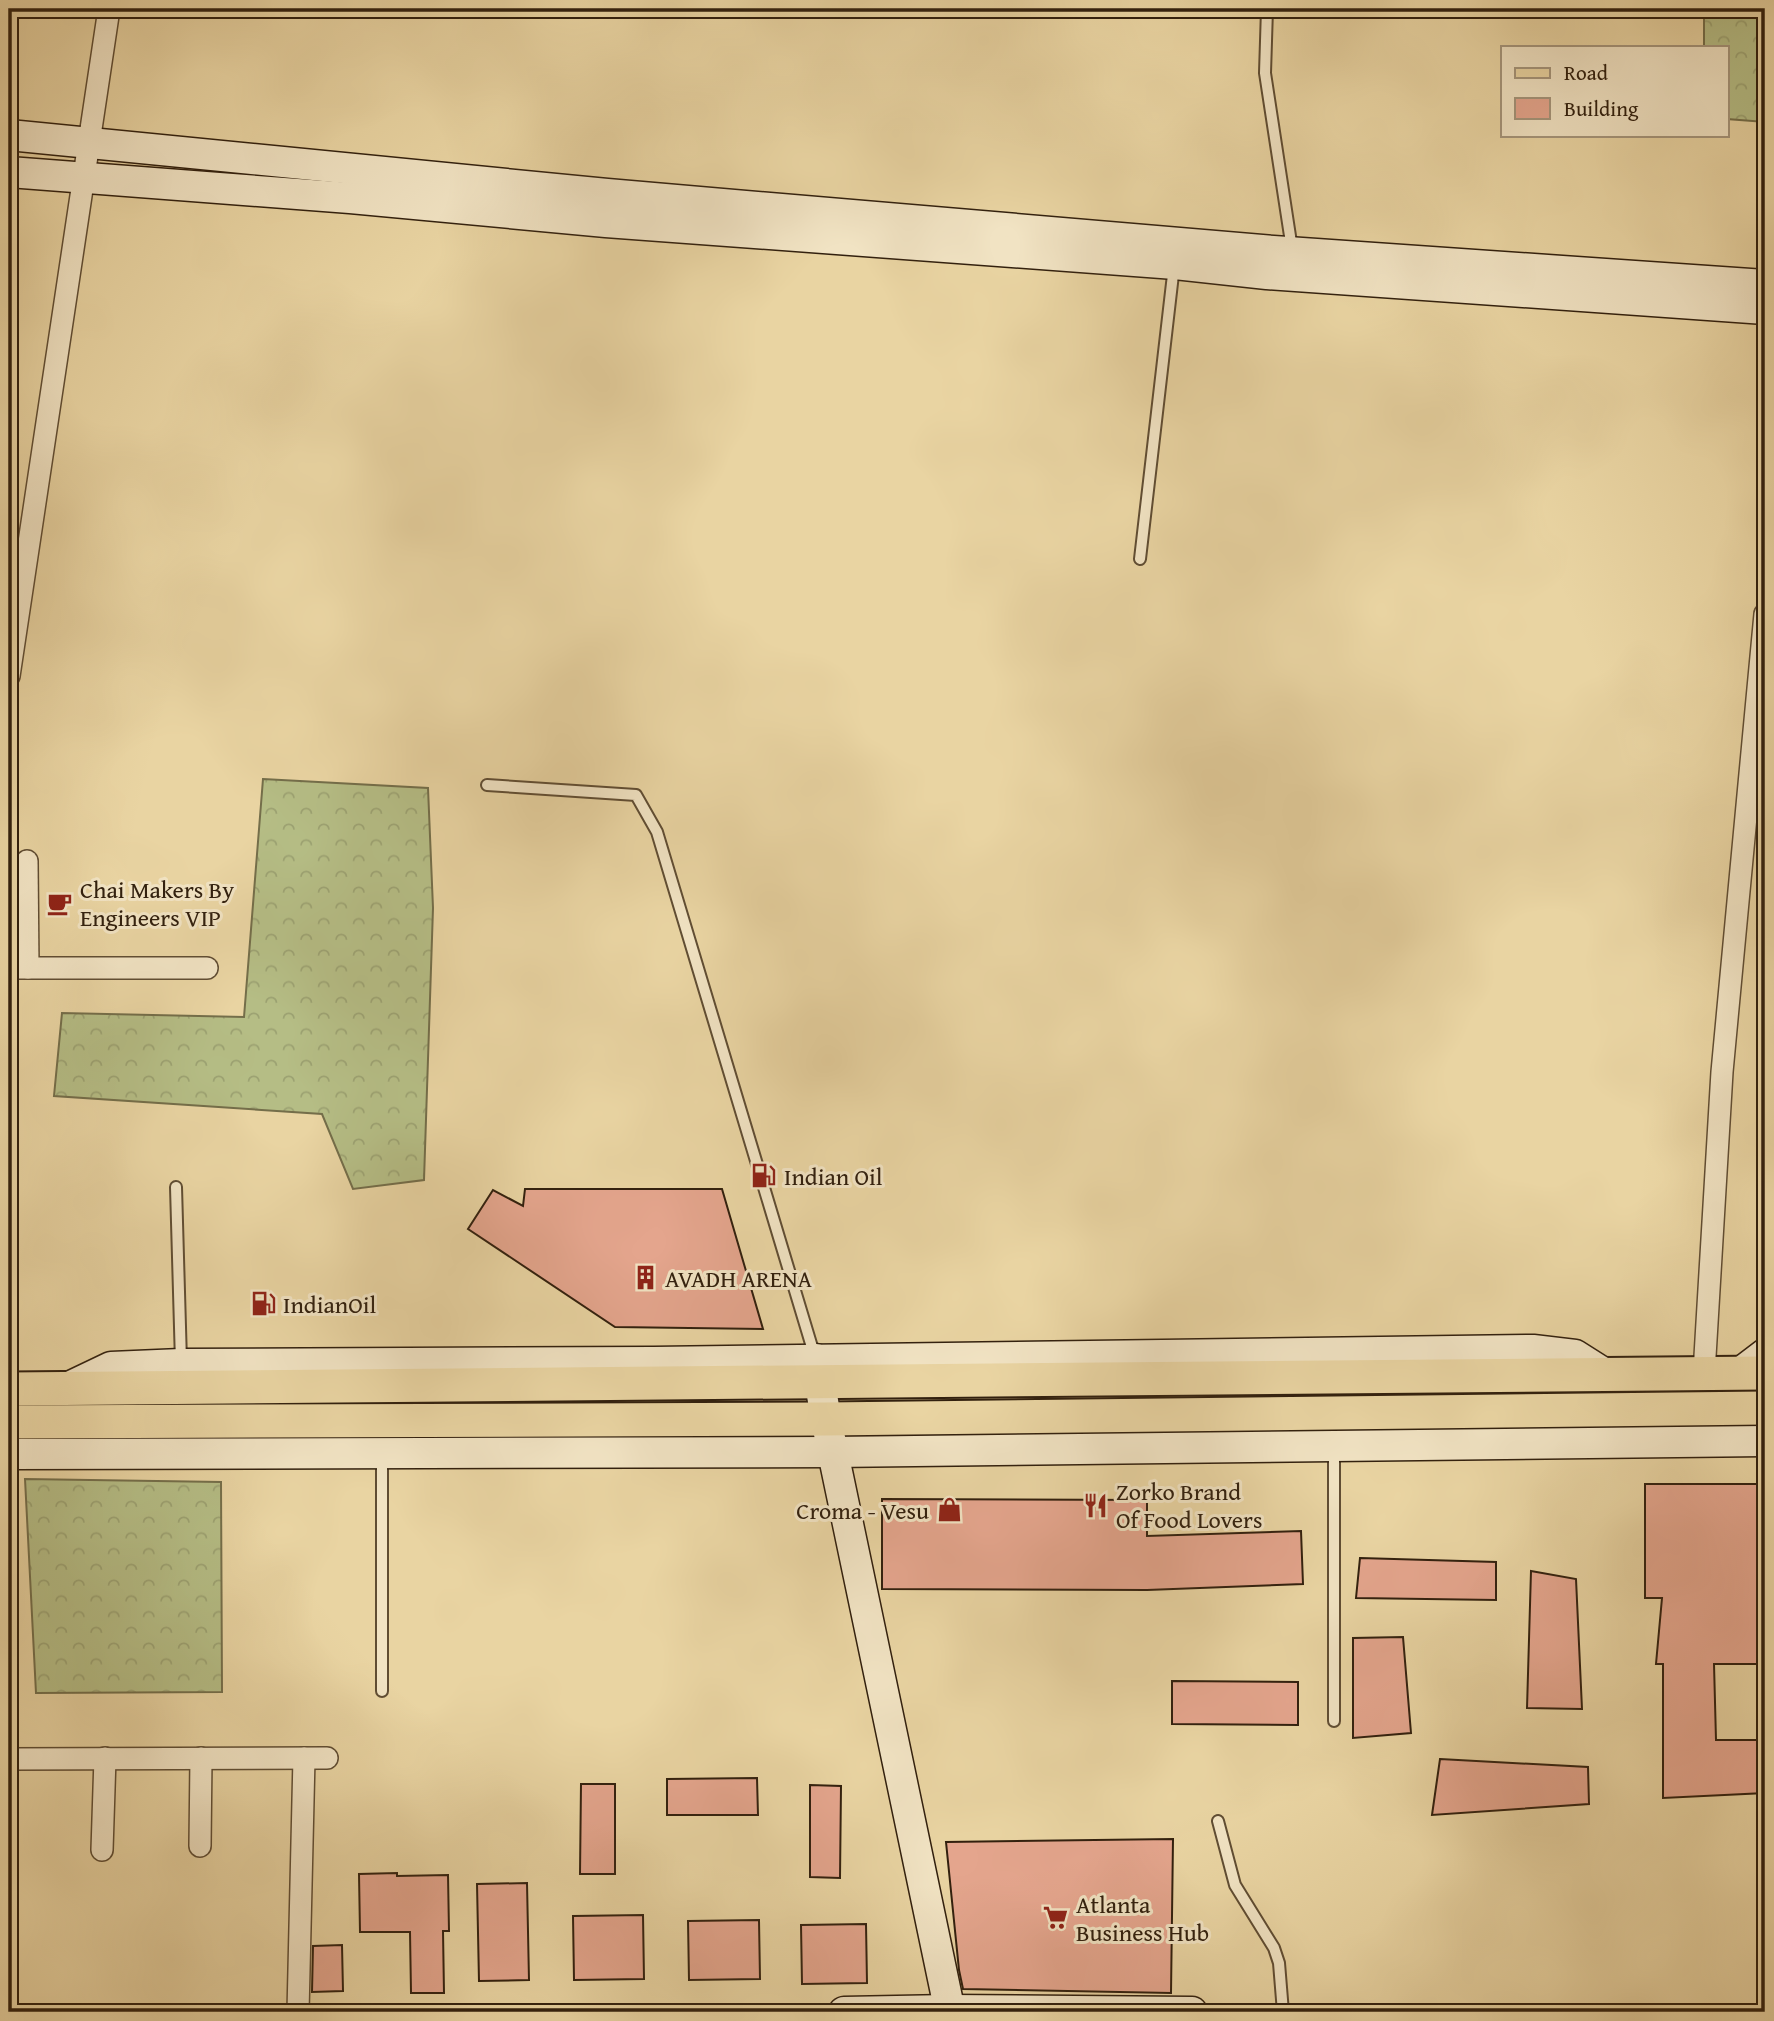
<svg xmlns="http://www.w3.org/2000/svg" width="1774" height="2021" font-family="'Gentium Book Plus',serif">
<style>
.forest{fill:url(#forest-crowns);stroke:#746e4a;stroke-width:2}
.building{fill:#e4a58d;stroke:#32200e;stroke-width:2}
.lines{fill:none;stroke-linecap:round;stroke-linejoin:round}
.lane-casing{stroke:#604d33;stroke-width:14}
.street-casing{stroke:#604d33;stroke-width:24}
.secondary-casing{stroke:#32200e;stroke-width:33}
.primary-casing{stroke:#32200e;stroke-width:37}
.lane{stroke:#f1e3c3;stroke-width:10}
.street{stroke:#f1e3c3;stroke-width:21}
.secondary{stroke:#f1e3c3;stroke-width:30}
.primary{stroke:#e9d4a2;stroke-width:33}
.labels{text-anchor:middle;dominant-baseline:central;stroke-width:6;stroke-linejoin:round;paint-order:stroke}
.poi-label{font-size:24px;fill:#32200e;stroke:#f1e3c3;text-anchor:start}
</style>
<defs>
<pattern id="forest-crowns" width="20" height="18" patternUnits="userSpaceOnUse" patternTransform="scale(1.75)"><rect width="20" height="18" fill="#b5bd85"/><path d="M2 6a3 3 0 1 1 6 0M12 15a3 3 0 1 1 6 0" fill="none" stroke="#9ca272"/></pattern>
</defs>
<rect width="100%" height="100%" fill="#e9d4a2"/>
<filter id="stains"><feTurbulence type="fractalNoise" baseFrequency=".00286" numOctaves="4"/><feColorMatrix values="0 0 0 0 .2 0 0 0 0 .09 0 0 0 0 .02 0 0 0 .5 -.17"/></filter>
<radialGradient id="worn" r=".72"><stop offset=".6" stop-color="#630" stop-opacity="0"/><stop offset="1" stop-color="#630" stop-opacity=".3"/></radialGradient>
<!-- forest -->
<g class="forest">
<path d="M1704,9H1765V122L1727,119V47H1704Z"/>
<path d="M263,779L428,788L433,908L424,1180L353,1189L322,1114L54,1096L62,1013L244,1017Z"/>
<path d="M25,1479L221,1482L222,1692L36,1693Z"/>
</g>
<!-- building -->
<g class="building">
<path d="M525,1189H722L763,1329L615,1327L468,1229L493,1190L523,1206Z"/>
<path d="M1645,1484H1765V1664H1714L1716,1740H1765V1793L1663,1798V1664H1656L1662,1598H1645Z"/>
<path d="M882,1499L1147,1500V1536L1301,1531L1303,1584L1147,1590L882,1589Z"/>
<path d="M1360,1558L1496,1562V1600L1356,1598Z"/>
<path d="M1531,1571L1576,1579L1582,1709L1527,1708Z"/>
<path d="M1403,1637L1411,1733L1353,1738V1638Z"/>
<path d="M1172,1681L1298,1682V1725L1172,1724Z"/>
<path d="M1440,1759L1588,1767L1589,1804L1432,1815Z"/>
<path d="M757,1778L758,1815H667V1779Z"/>
<path d="M581,1784H615V1874H580Z"/>
<path d="M810,1785L841,1786L840,1878L810,1877Z"/>
<path d="M1173,1839L1171,1993L963,1989L959,1970L946,1842Z"/>
<path d="M397,1873V1876L448,1875L449,1931H443L444,1993H411L410,1932H360L359,1874Z"/>
<path d="M527,1883L529,1980L479,1981L477,1884Z"/>
<path d="M643,1915L644,1979L574,1980L573,1916Z"/>
<path d="M759,1920L760,1979L689,1980L688,1921Z"/>
<path d="M866,1924L867,1983L802,1984L801,1925Z"/>
<path d="M342,1945L343,1991L312,1992L313,1946Z"/>
</g>
<g class="lines">
<defs>
<g id="lane">
<path d="M1267,9L1265,73L1292,249"/>
<path d="M1140,559L1174,266"/>
<path d="M487,785L636,795L657,832L815,1357"/>
<path d="M176,1187L181,1362"/>
<path d="M382,1456V1691"/>
<path d="M1334,1721V1448"/>
<path d="M1218,1821L1235,1885L1274,1948L1279,1963L1283,2012"/>
</g>
<g id="street">
<path d="M9,676L109,9"/>
<path d="M27,861L28,968"/>
<path d="M9,968H207"/>
<path d="M1704,1373L1722,1072L1765,614"/>
<path d="M9,1759L327,1758"/>
<path d="M200,1846L201,1758"/>
<path d="M102,1850L105,1758"/>
<path d="M298,2012L304,1758"/>
</g>
<g id="secondary">
<path d="M9,135L607,194L1273,251L1765,285"/>
<path d="M9,172L350,198L606,222L1175,264L1267,274L1765,309"/>
<path d="M816,1359L826,1419L950,2012"/>
<path d="M1740,1373L1765,1354"/>
<path d="M67,1388L111,1367L181,1364L654,1362L1533,1350L1575,1355L1605,1374"/>
<path d="M9,1454L833,1452L1765,1441"/>
<path d="M844,2012L949,2010L1192,2012"/>
</g>
<g id="primary">
<path d="M9,1389L1765,1373"/>
<path d="M9,1422L826,1419L1765,1408"/>
</g>
</defs>
<!-- lane casing -->
<use href="#lane" class="lane-casing"/>
<!-- street casing -->
<use href="#street" class="street-casing"/>
<!-- secondary casing -->
<use href="#secondary" class="secondary-casing"/>
<!-- primary casing -->
<use href="#primary" class="primary-casing"/>
<!-- lane -->
<use href="#lane" class="lane"/>
<!-- street -->
<use href="#street" class="street"/>
<!-- secondary -->
<use href="#secondary" class="secondary"/>
<!-- primary -->
<use href="#primary" class="primary"/>
</g>
<!-- icons -->
<defs>
<symbol id="cafe-bare" viewBox="-9 -9 18 18"><path d="M-5.5-4.5H6V0H3Q3 3.5 0 3.5H-2.5Q-5.5 3.5-5.5 0ZM3-3.2v2h1.7v-2ZM-6 4.5H4V6H-6Z" fill="#8f2418" stroke="#f1e3c3" stroke-width="2.5" paint-order="stroke"/></symbol>
<symbol id="fuel-bare" viewBox="-9 -9 18 18"><path d="M-5.5-6h7V0h2V4h1.3V-2.5L3-4.5l.8-.8L6-3V5H2.5V1h-1V6h-7ZM-4.2-4.7v3.2H.2V-4.7Z" fill="#8f2418" stroke="#f1e3c3" stroke-width="2.5" paint-order="stroke"/></symbol>
<symbol id="building-bare" viewBox="-9 -9 18 18"><path d="M-4-6H4V6H1V3H-1V6H-4ZM-2.5-4.3h1.7v1.8h-1.7ZM.8-4.3h1.7v1.8H.8ZM-2.5-1h1.7V.8h-1.7ZM.8-1h1.7V.8H.8Z" fill="#8f2418" stroke="#f1e3c3" stroke-width="2.5" paint-order="stroke"/></symbol>
<symbol id="restaurant-bare" viewBox="-9 -9 18 18"><path d="M-5-6h1v4h1v-4h1v4h1v-4h1v5L-1.5 .5V6h-2V.5L-5-1ZM5-6V6H3V1.5H1.5Q1.5-4 5-6Z" fill="#8f2418" stroke="#f1e3c3" stroke-width="2.5" paint-order="stroke"/></symbol>
<symbol id="shop-bare" viewBox="-9 -9 18 18"><path d="M-5-2.5h2.3a2.7 3.5 0 0 1 5.4 0H5L5.5 6h-11ZM-1.5-2.5h3a1.5 2.3 0 0 0-3 0Z" fill="#8f2418" stroke="#f1e3c3" stroke-width="2.5" paint-order="stroke"/></symbol>
<symbol id="supermarket-bare" viewBox="-9 -9 18 18"><path d="M-6-5.5h2.5l.6 2H6L4.5 2H-2.5L-4.4-4H-6ZM-1.5 3.2a1.3 1.3 0 1 0 .1 0ZM3 3.2a1.3 1.3 0 1 0 .1 0Z" fill="#8f2418" stroke="#f1e3c3" stroke-width="2.5" paint-order="stroke"/></symbol>
</defs>
<g fill-rule="evenodd">
<use href="#cafe-bare" x="42" y="886" width="35" height="35"/>
<use href="#fuel-bare" x="746" y="1158" width="35" height="35"/>
<use href="#building-bare" x="628" y="1260" width="35" height="35"/>
<use href="#fuel-bare" x="246" y="1286" width="35" height="35"/>
<use href="#restaurant-bare" x="1078" y="1488" width="35" height="35"/>
<use href="#shop-bare" x="932" y="1492" width="35" height="35"/>
<use href="#supermarket-bare" x="1038" y="1900" width="35" height="35"/>
</g>
<g class="labels">
<!-- poi labels -->
<g class="poi-label">
<text x="80" y="889">Chai Makers By<tspan x="80" dy="28">Engineers VIP</tspan></text>
<text x="784" y="1176">Indian Oil</text>
<text x="665" y="1278">AVADH ARENA</text>
<text x="283" y="1304">IndianOil</text>
<text x="1116" y="1491">Zorko Brand<tspan x="1116" dy="28">Of Food Lovers</tspan></text>
<text x="929" y="1510" text-anchor="end">Croma - Vesu</text>
<text x="1076" y="1904">Atlanta<tspan x="1076" dy="28">Business Hub</tspan></text>
</g>
</g>
<!-- margin -->
<rect width="1774" height="2021" fill="none" stroke="#e9d4a2" stroke-width="35"/>
<rect x="10" y="10" width="1753" height="2000" fill="none" stroke="#32200e" stroke-width="3.5"/>
<rect x="18" y="18" width="1739" height="1986" fill="none" stroke="#32200e" stroke-width="2"/>
<!-- legend -->
<rect x="1501" y="46" width="228" height="91" fill="#f1e3c3" stroke="#a5957b" stroke-width="2"/>
<rect x="1515" y="68" width="35" height="10" fill="#e9d4a2" stroke="#a5957b" stroke-width="2"/>
<text x="1564" y="80" font-size="21" fill="#32200e">Road</text>
<rect x="1515" y="98" width="35" height="21" fill="#e4a58d" stroke="#a5957b" stroke-width="2"/>
<text x="1564" y="116" font-size="21" fill="#32200e">Building</text>
<rect width="100%" height="100%" filter="url(#stains)"/>
<rect width="100%" height="100%" fill="url(#worn)"/>
</svg>
